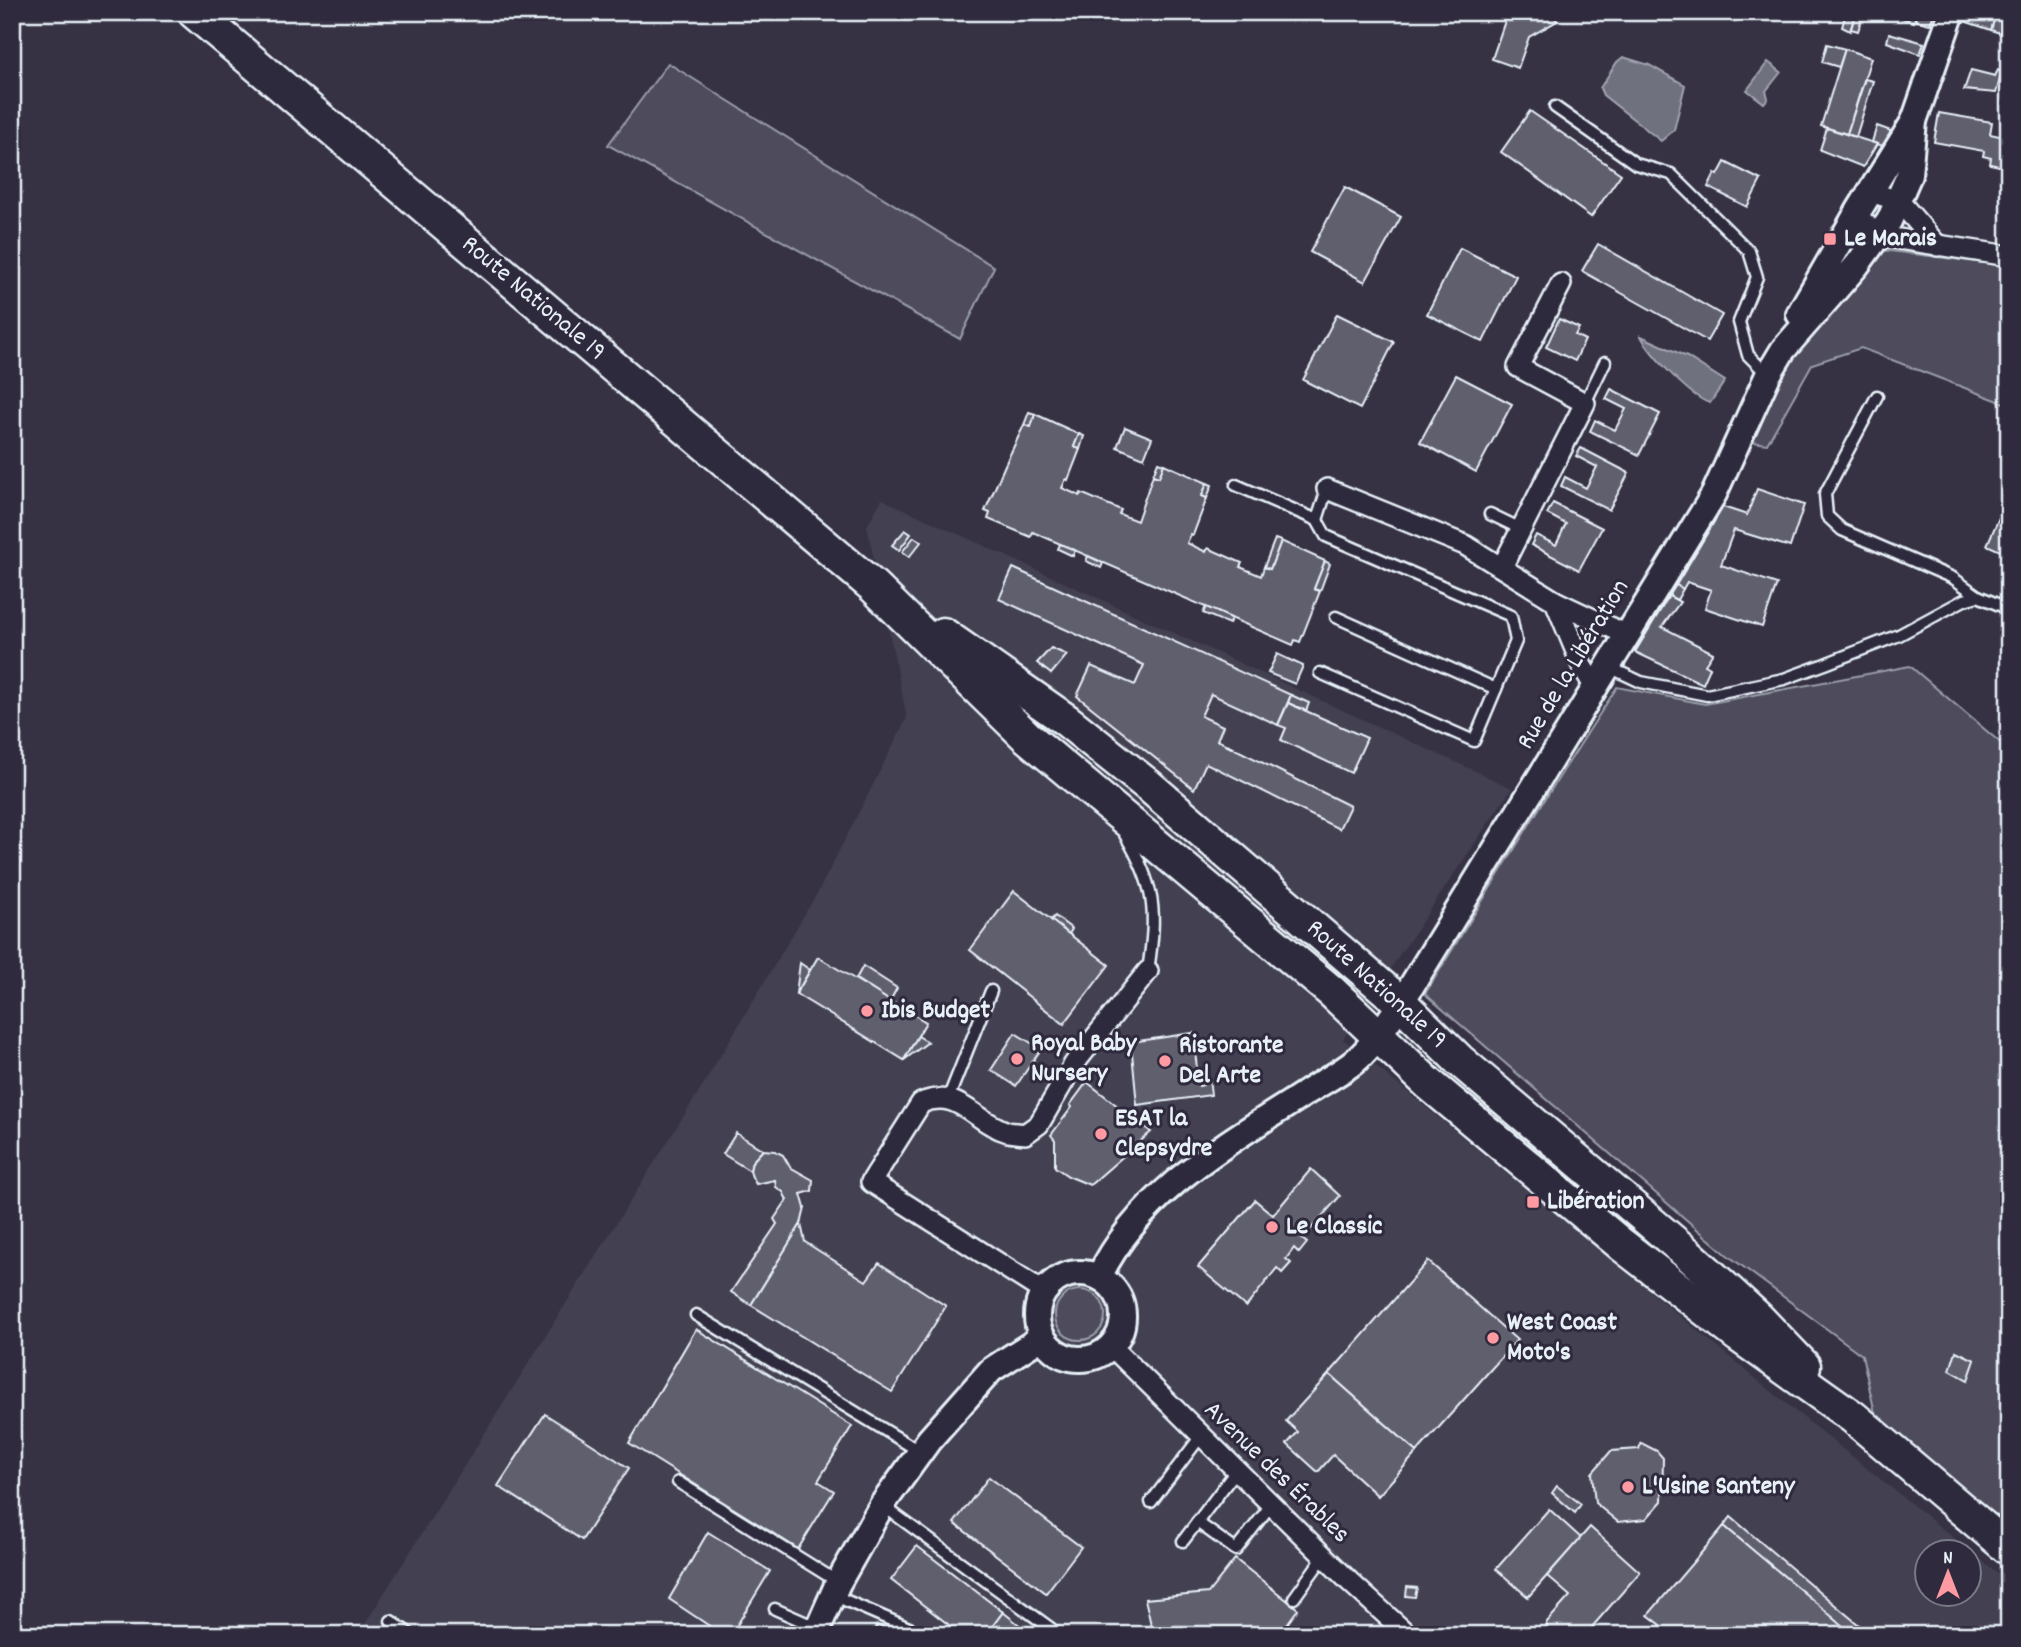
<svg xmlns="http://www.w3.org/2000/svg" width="2021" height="1647" font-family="Dekko,sans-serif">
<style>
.built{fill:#433f51;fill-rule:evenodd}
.green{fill:#4d4b5c;stroke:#9a9eaa;stroke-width:2}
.water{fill:#70717f;stroke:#a0a4af;stroke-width:2}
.building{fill:#605e6e;stroke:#e8f1f8;stroke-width:2}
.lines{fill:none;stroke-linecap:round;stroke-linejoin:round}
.service-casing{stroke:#e8f1f8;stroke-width:15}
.minor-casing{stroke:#e8f1f8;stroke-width:24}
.tertiary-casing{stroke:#e8f1f8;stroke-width:30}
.primary-casing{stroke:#e8f1f8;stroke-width:37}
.service{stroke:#2f2a3d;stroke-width:10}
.minor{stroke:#2f2a3d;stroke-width:19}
.tertiary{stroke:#2f2a3d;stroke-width:24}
.primary{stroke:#2f2a3d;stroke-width:32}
.poi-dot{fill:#ff9aa2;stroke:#2f2a3d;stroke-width:2.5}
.labels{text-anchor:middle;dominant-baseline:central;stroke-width:6;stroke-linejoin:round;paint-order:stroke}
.poi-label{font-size:26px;font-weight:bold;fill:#e8f1f8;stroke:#2f2a3d;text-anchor:start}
.street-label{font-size:26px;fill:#e8f1f8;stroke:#2f2a3d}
</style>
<rect width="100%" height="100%" fill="#363244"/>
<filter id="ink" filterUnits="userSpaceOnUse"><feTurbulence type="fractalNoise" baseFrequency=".0143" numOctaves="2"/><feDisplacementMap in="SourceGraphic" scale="14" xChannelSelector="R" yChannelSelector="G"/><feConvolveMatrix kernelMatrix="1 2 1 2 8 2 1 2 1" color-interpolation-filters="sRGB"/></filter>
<g filter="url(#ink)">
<!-- built -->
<path class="built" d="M882,499L1512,788L1343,1039L1794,1410L2009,1582V1635H358L703,1085L819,890L907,718L867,526ZM1926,1552H1968V1594H1926Z"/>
<!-- green -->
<g class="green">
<path d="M668,63L994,267L960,339L608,145Z"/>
<path d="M1882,250L2009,266V405L1861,348L1812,364L1767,444L1752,442L1777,387L1802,344Z"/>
<path d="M1910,666L2009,750V1550L1879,1431L1862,1355L1726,1254L1425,994L1542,804L1617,687L1705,704Z"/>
<circle cx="1080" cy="1315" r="25"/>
</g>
<!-- water -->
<g class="water">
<path d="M1623,57L1649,65L1685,85L1674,130L1661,141L1603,95L1600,88L1617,62Z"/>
<path d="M1768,62L1781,72L1766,91L1768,98L1764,103L1747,90Z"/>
<path d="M1641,336L1687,357L1725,381L1710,403C1691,398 1650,354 1641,336Z"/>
</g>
<!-- building -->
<g class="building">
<path d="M1515,12H1552L1557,21L1529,37L1518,68L1492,59L1506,18Z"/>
<path d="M1843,12H1856L1850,31L1842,27L1846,13Z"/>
<path d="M1856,12H1864L1858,31L1851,29Z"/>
<path d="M1896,12H1917L1914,22L1895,16Z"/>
<path d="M1917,12H1935L1930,24L1915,20Z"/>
<path d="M1960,12H1997L1991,30L1958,19Z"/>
<path d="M1997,12H2009V36L1991,30Z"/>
<path d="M1889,33L1924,43L1920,54L1887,42Z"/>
<path d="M1827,44L1845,49L1839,67L1822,62Z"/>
<path d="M1845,49L1871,58L1847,134L1821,126Z"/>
<path d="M1971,70L1995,76L1998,70L2002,72L1996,93L1964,90Z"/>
<path d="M1865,79L1873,81L1856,137L1847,134Z"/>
<path d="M1530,111L1621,174L1591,217L1501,152Z"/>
<path d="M1939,113L1992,122L1990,134L2009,138V168L1990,164L1991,158L1983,156L1984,151L1934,142Z"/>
<path d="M1877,126L1891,131L1885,147L1872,142Z"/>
<path d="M1827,128L1877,144L1863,167L1820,150Z"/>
<path d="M1725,162L1761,180L1747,207L1708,187L1715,173L1718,175Z"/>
<path d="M1345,187L1401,217L1365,282L1310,252Z"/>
<path d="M1598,244L1722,315L1707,341L1582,271Z"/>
<path d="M1460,248L1516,276L1483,342L1427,314Z"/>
<path d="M1337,314L1394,342L1360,409L1303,380Z"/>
<path d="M1559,319L1579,328L1575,335L1585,340L1575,361L1546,347Z"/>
<path d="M1456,375L1512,404L1476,472L1420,442Z"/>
<path d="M1611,389L1660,414L1639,455L1590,431L1595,420L1615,430L1626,409L1606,399Z"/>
<path d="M1029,412L1035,414L1031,427L1024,425Z"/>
<path d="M1035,414L1079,434L1074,447L1080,449L1068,480L1066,479L1062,488L1080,496L1081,493L1121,510L1119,514L1137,521L1153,475L1159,477L1164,464L1207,483L1202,496L1207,498L1193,535L1191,534L1187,543L1206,552L1208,548L1242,563L1240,567L1261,576L1264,567L1270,569L1281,541L1325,561L1314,589L1320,591L1300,642L1295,640L1293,645L1033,532L1031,537L988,519L990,513L985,511L1005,465L1024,425L1031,427Z"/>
<path d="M1125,427L1152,438L1144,458L1117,447Z"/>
<path d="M1079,434L1084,436L1080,449L1074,447Z"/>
<path d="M1581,448L1629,473L1609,510L1561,486L1565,477L1586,488L1597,467L1576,456Z"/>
<path d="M1158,462L1164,464L1159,477L1153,475Z"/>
<path d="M1207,483L1212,485L1207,498L1202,496Z"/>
<path d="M1757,489L1804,505L1790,547L1734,530L1721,565L1777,584L1762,627L1705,608L1711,590L1687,582L1683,589L1676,585L1723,507L1747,515Z"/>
<path d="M1553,503L1602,528L1579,570L1531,545L1536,535L1556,545L1566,524L1547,514Z"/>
<path d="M2005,504L2009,506V555L1987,545Z"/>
<path d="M905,530L911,534L899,550L892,545Z"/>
<path d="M914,537L921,542L909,557L902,552Z"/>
<path d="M1275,539L1281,541L1270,569L1264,567Z"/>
<path d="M1060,544L1075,550L1073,556L1058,549Z"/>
<path d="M1088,556L1103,563L1101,568L1086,561Z"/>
<path d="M1325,561L1330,564L1320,591L1314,589Z"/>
<path d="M1013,568L1291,695L1278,725L1211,694L1201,716L1223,726L1217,740L1350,806L1339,829L1206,763L1194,789L1077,696L1091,666L1135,685L1144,665L999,599Z"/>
<path d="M1676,585L1683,589L1677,600L1669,596Z"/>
<path d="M1669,596L1680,602L1662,627L1713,653L1705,665L1710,668L1703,684L1635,652Z"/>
<path d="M1206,607L1231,618L1229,624L1203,613Z"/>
<path d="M1051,648L1067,655L1051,674L1037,663Z"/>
<path d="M1277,654L1303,666L1295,684L1268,673Z"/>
<path d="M1291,695L1309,703L1306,711L1288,703Z"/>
<path d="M1288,703L1367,738L1351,773L1281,740L1286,728L1278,725Z"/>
<path d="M1014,891L1109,965L1064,1024L970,950Z"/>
<path d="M1055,916L1072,929L1069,934L1051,920Z"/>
<path d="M818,957L926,1022L904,1060L796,994Z"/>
<path d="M800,963L810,970L796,994Z"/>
<path d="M863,966L897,988L890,1001L856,979Z"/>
<path d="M1015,1033L1041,1049L1016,1086L991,1070Z"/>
<path d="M1193,1033L1199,1086L1203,1085V1080L1209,1079L1211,1095L1137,1105L1131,1042Z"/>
<path d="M918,1036L928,1042L904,1060Z"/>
<path d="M1087,1082L1151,1132L1090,1185L1068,1176L1055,1167V1140L1051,1135L1072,1107L1070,1105Z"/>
<path d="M736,1133L763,1150L752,1162L750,1171L723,1154Z"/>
<path d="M763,1150L775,1151L783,1155L790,1167L813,1180L812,1191L801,1194L805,1208L801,1224L751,1305L731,1292L777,1224L774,1219L787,1200L783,1192L776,1187L775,1180L756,1184L752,1177L750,1171L752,1162Z"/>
<path d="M1311,1169L1340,1196L1302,1239L1307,1243L1299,1253L1294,1248L1286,1259L1291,1263L1282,1273L1277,1268L1246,1307L1198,1267L1255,1200L1273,1215Z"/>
<path d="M801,1224L805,1242L866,1281L879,1263L946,1306L892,1392L751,1305Z"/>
<path d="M1428,1261L1517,1340L1417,1452L1329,1374Z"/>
<path d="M696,1329L852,1426L818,1481L834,1491L798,1549L629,1443Z"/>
<path d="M1956,1351L1975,1360L1968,1380L1950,1370Z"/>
<path d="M1329,1374L1417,1452L1378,1496L1333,1455L1318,1472L1287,1444L1298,1432L1286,1421Z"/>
<path d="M545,1414L629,1468L582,1540L498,1486Z"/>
<path d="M1641,1443L1657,1451L1663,1458L1662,1501L1646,1519L1618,1522L1595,1503L1592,1473L1611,1451L1639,1449Z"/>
<path d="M989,1477L1081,1547L1046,1593L954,1523Z"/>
<path d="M1557,1486L1581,1504L1575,1513L1552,1493Z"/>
<path d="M1549,1509L1581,1538L1528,1597L1496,1569Z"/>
<path d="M1731,1517L1828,1599L1871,1635H1853L1724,1526Z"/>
<path d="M1724,1526L1821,1607L1853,1635H1653L1661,1625L1648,1615Z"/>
<path d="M1590,1527L1640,1572L1585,1635H1549L1546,1623L1570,1596L1547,1576Z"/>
<path d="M708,1532L770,1571L731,1635H723L669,1599Z"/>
<path d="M917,1546L1003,1612L986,1635H962L891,1580Z"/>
<path d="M1235,1559L1298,1609L1279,1635H1148L1152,1629L1145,1599L1208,1593Z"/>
<path d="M1407,1587L1417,1588L1415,1597L1406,1596Z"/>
<path d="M1003,1612L1032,1635H986Z"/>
<path d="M877,1625L899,1635H873Z"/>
</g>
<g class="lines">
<defs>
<g id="service">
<path d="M1555,107L1636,164L1671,174L1749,251L1757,277L1739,322L1748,355L1768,375"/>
<path d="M1877,396L1825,494L1827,516L1842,530L1953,578L1978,596"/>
<path d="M1585,403L1605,362"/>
<path d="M1236,485L1317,520"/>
<path d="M1490,514L1521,529"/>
<path d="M1336,617L1496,689"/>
<path d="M1609,667L1641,682L1707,695L1784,679L1825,664L1899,635L1964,600L1978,596L2009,609"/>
<path d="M1320,673L1474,741L1516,641L1511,616L1326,536L1317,520L1327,489"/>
<path d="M1124,833C1156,887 1157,910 1148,971"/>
<path d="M948,1099L991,991"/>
<path d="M696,1315L919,1451"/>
<path d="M678,1482L838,1582"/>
<path d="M1151,1502L1201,1436"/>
<path d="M882,1505L1053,1630"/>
<path d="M1197,1522L1236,1550L1271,1505"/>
<path d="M1183,1541L1236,1471"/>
<path d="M833,1595L925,1635"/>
<path d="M1294,1598L1324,1556"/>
<path d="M775,1609L818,1628"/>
<path d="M391,1621L411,1635"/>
</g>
<g id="minor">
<path d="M1870,192L1899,201L1938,246"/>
<path d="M1856,215L1879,236L2009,256"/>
<path d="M1327,489L1465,545L1555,601L1627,635"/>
<path d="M1502,567L1585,403L1518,367L1561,284"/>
<path d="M1555,601L1582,666L1595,688"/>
<path d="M1044,1292L871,1182L921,1103C959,1087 975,1123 1008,1132C1013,1133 1019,1133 1025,1134L1039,1124L1074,1064L1148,971"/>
<path d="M1111,1346L1350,1582L1408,1635"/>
</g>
<g id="tertiary">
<path d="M1799,314L1856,215L1914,121L1952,12"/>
<circle cx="1080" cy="1316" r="43"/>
<path d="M1099,1277C1141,1190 1227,1144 1304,1094C1320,1083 1339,1074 1354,1062C1373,1046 1387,1023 1401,1003L1714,494L1768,375L1783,350L1857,265L1889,221L1909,175L1914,121"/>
<path d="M815,1635L838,1583L882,1505L929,1440L991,1370L1042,1337"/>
</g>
<g id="primary">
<path d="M194,12L873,586L1026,736L1332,992L1428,1083L1622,1245L1739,1336L1853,1417L2009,1549"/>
<path d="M943,634L1066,720L1149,786L1401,1003L1459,1060L1688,1254L1758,1318L1804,1366"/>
</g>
</defs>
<!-- service casing -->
<use href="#service" class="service-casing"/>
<!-- minor casing -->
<use href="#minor" class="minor-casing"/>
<!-- tertiary casing -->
<use href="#tertiary" class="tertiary-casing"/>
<!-- primary casing -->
<use href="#primary" class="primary-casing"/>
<!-- service -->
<use href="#service" class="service"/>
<!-- minor -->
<use href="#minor" class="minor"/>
<!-- tertiary -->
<use href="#tertiary" class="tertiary"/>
<!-- primary -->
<use href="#primary" class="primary"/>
</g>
</g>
<!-- markers -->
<g class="poi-dot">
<rect x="1823" y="232" width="14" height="14" rx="3.5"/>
<circle cx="867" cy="1011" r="7"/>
<circle cx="1017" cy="1059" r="7"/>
<circle cx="1165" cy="1061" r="7"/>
<circle cx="1101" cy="1134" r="7"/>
<rect x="1526" y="1195" width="14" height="14" rx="3.5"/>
<circle cx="1272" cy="1227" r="7"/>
<circle cx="1493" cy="1338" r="7"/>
<circle cx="1628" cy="1487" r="7"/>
</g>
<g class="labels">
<!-- poi labels -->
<g class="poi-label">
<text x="1844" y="239">Le Marais</text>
<text x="881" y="1011">Ibis Budget</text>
<text x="1031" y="1044">Royal Baby<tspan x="1031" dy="30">Nursery</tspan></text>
<text x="1179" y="1046">Ristorante<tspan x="1179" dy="30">Del Arte</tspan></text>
<text x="1115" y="1119">ESAT la<tspan x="1115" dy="30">Clepsydre</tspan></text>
<text x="1547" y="1202">Libération</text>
<text x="1286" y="1227">Le Classic</text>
<text x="1507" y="1323">West Coast<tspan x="1507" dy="30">Moto's</tspan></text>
<text x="1642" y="1487">L'Usine Santeny</text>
</g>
<!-- street labels -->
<g class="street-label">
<text transform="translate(533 299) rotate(40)">Route Nationale 19</text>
<text transform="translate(1574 665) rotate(-59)">Rue de la Libération</text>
<text transform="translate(1376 985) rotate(42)">Route Nationale 19</text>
<text transform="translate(1276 1473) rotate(44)">Avenue des Érables</text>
</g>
</g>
<!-- margin -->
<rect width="2021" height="1647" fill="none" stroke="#2f2a3d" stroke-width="42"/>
<rect x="21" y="21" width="1979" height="1605" fill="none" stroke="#e8f1f8" stroke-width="2.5" filter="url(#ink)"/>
<!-- north arrow -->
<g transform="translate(1948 1573)"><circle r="33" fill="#2f2a3d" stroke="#797a88" stroke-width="2"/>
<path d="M0-5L12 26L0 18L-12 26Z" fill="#ff9aa2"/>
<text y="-10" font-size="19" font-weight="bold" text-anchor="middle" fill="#e8f1f8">N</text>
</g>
</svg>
